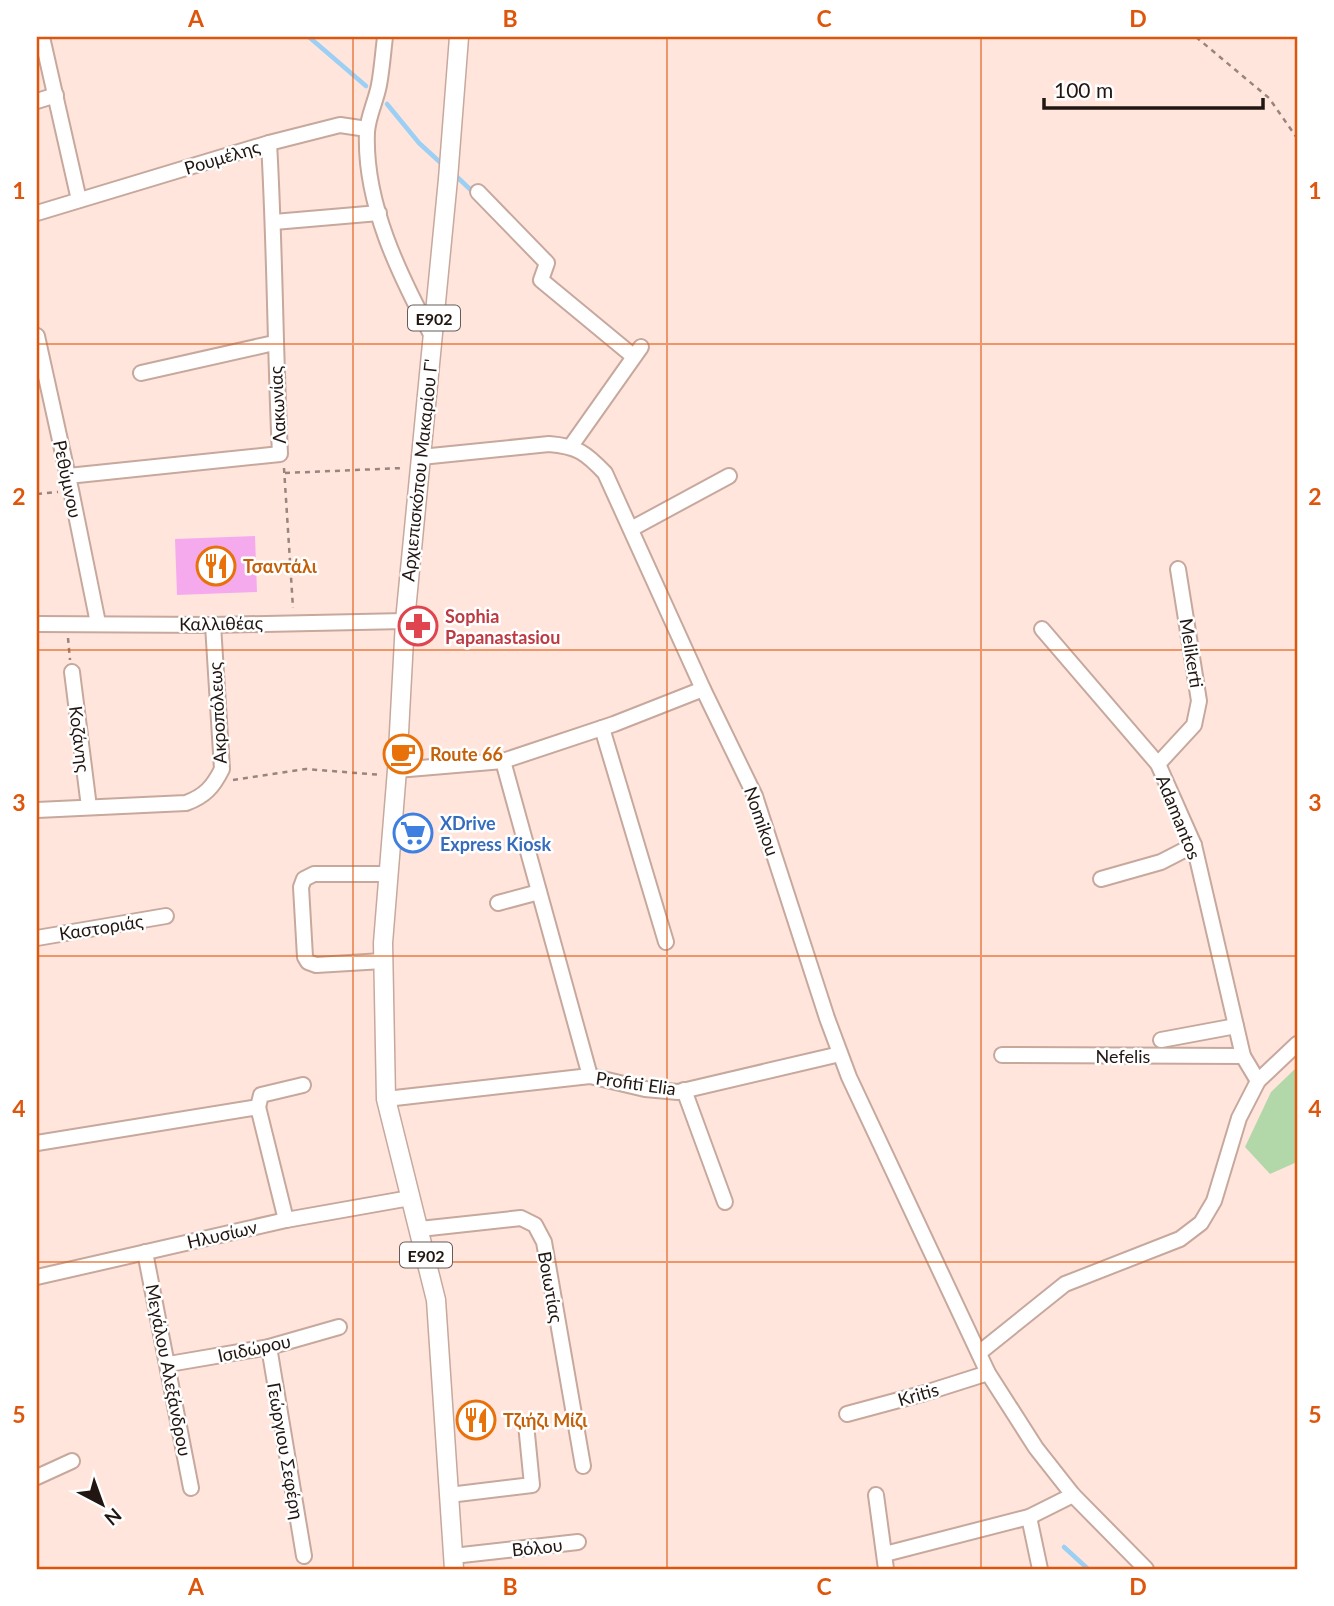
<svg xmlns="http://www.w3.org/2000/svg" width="1334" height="1606" font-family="Lato,sans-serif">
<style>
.green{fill:#b2d8a9}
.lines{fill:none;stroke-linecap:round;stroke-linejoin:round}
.stream{stroke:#9bcff4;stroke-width:4.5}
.building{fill:#f6aaee}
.minor-casing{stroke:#c7a89d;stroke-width:18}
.major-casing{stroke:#c7a89d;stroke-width:21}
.path{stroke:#98857e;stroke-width:2.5;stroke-dasharray:5 5;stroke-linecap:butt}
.minor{stroke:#fff;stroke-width:14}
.major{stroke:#fff;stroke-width:18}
.grid{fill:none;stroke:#de560c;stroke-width:2;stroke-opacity:0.55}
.labels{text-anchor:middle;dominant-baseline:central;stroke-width:5;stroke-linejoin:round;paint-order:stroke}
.shield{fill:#fff;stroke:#645c59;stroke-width:2}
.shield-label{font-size:16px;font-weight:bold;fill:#211612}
.street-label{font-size:18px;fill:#211612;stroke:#fff}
.food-label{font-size:18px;font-weight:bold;fill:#c56008;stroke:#fff;text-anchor:start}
.health-label{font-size:18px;font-weight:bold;fill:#be3a42;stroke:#fff;text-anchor:start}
.shop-label{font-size:18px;font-weight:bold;fill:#366cbe;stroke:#fff;text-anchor:start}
.neatline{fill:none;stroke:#de560c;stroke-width:2.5}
.grid-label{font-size:23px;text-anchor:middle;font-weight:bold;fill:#de560c}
</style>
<rect width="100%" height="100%" fill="#ffe5dc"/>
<!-- green -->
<path class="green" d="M1297,1067V1162L1270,1174L1245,1147L1271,1092Z"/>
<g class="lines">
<!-- stream -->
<g class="stream">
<path d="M309,37L366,86"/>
<path d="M387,104L419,143L443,165"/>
<path d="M455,175L474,193"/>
<path d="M1064,1547L1088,1569"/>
</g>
</g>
<!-- building -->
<path class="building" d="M255,536L257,592L177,595L175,539Z"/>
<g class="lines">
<defs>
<g id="minor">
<path d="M42,37L79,200"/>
<path d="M385,37C383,53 382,69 379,85C376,101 368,116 367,132C364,203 399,274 432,336"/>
<path d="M37,101L56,95"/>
<path d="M478,192L547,263L541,280L633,356"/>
<path d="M37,213L269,143L340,125L367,129"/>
<path d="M274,222L379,213"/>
<path d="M37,336L71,490L98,623"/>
<path d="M141,373L274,343"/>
<path d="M571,446L641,347"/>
<path d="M421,457L549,444C577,446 586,453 605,473L703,689L755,796L827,1018L849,1077L988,1373L1036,1448L1073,1495L1146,1569"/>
<path d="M68,476L280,454C275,350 275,247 269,143"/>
<path d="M631,529L729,476"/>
<path d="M37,624L213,625L405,621"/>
<path d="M1042,629L1158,764L1194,845L1243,1056L1258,1081"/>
<path d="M72,672L89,807"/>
<path d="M602,728L666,942"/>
<path d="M503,761L590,1076"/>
<path d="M1158,764L1194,725L1199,701L1178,569"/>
<path d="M397,770L503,761L614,724L703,689"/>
<path d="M37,810L186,803C205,796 213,787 222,769L213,625"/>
<path d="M1101,879L1161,862L1194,845"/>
<path d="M498,903L539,892"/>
<path d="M37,938L166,916"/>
<path d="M383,961L316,965L308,962L305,957L301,887L304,879L314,874H388"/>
<path d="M1161,1040L1236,1026"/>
<path d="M1002,1055L1243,1056"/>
<path d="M684,1090L725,1202"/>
<path d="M386,1099L590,1076L645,1089L678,1092L840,1054"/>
<path d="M258,1107L261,1095L303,1085"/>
<path d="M37,1143L258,1107L286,1220"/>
<path d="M420,1229L521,1218L535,1225L544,1242L583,1466"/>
<path d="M145,1252L191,1488"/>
<path d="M37,1277L286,1220L410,1198"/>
<path d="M269,1347L304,1556"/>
<path d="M979,1353L1065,1284L1180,1239L1201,1223L1214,1201L1239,1118L1258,1081L1297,1044"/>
<path d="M169,1364L269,1347L339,1327"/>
<path d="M847,1414L925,1393L988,1373"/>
<path d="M37,1477L72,1461"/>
<path d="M449,1495L532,1485L526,1424"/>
<path d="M876,1495L886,1569"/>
<path d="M1029,1517L1040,1569"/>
<path d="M885,1554L1029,1517L1073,1495"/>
<path d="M453,1556L578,1542"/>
</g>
<path id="major" d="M454,1569L436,1300L386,1099L383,943L397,770L405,621L448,179L459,37"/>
</defs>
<!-- minor casing -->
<use href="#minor" class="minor-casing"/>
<!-- major casing -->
<use href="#major" class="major-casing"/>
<!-- path -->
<g class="path">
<path d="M1196,37L1269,98L1297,138"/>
<path d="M284,468L293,608"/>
<path d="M285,473L403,468"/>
<path d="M37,494L58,492"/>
<path d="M68,638L70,660"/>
<path d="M233,780L306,769L382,775"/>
</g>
<!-- minor -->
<use href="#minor" class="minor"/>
<!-- major -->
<use href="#major" class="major"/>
</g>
<!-- grid -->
<path class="grid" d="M353,37V1569M667,37V1569M981,37V1569M37,344H1297M37,650H1297M37,956H1297M37,1262H1297"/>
<!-- icons -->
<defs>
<symbol id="restaurant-ring" viewBox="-11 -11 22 22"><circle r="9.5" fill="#fff" stroke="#e8710a" stroke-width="1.5"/><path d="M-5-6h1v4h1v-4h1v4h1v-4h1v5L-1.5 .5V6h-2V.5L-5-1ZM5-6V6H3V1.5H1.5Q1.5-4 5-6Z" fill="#e8710a"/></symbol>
<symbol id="pharmacy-ring" viewBox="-11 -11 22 22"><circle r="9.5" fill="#fff" stroke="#e0444e" stroke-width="1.5"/><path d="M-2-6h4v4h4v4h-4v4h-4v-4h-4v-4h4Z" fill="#e0444e"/></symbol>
<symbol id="cafe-ring" viewBox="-11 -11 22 22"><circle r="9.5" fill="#fff" stroke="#e8710a" stroke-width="1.5"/><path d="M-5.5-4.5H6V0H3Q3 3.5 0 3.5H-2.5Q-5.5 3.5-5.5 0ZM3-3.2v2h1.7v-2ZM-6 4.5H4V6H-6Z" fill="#e8710a"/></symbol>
<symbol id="supermarket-ring" viewBox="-11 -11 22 22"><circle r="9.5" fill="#fff" stroke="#3f7fe0" stroke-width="1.5"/><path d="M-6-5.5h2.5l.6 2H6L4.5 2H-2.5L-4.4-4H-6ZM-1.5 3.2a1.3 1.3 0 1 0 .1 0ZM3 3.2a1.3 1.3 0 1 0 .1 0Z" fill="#3f7fe0"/></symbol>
</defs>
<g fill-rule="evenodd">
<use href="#restaurant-ring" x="194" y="544" width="44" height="44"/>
<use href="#pharmacy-ring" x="396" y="604" width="44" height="44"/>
<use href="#cafe-ring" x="381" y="732" width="44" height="44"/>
<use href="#supermarket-ring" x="391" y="811" width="44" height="44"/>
<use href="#restaurant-ring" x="454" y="1398" width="44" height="44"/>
</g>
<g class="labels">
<!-- shield labels -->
<g class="shield">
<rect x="408" y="305.5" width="52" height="25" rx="5"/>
<rect x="400" y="1242.5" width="52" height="25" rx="5"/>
</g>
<g class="shield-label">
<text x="434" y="318">E902</text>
<text x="426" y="1255">E902</text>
</g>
<!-- street labels -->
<g class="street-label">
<text transform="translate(222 157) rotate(-17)">Ρουμέλης</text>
<text transform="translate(277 405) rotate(-93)">Λακωνίας</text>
<text transform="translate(419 470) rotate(-84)">Αρχιεπισκόπου Μακαρίου Γ'</text>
<text transform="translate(68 479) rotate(78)">Ρεθύμνου</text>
<text transform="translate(221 623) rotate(-1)">Καλλιθέας</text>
<text transform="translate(1192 653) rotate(81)">Melikerti</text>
<text transform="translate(217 713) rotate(-93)">Ακροπόλεως</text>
<text transform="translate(80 739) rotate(83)">Κοζάνης</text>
<text transform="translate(1179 817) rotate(68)">Adamantos</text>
<text transform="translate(762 821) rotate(71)">Nomikou</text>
<text transform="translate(101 927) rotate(-9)">Καστοριάς</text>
<text x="1123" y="1056">Nefelis</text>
<text transform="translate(636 1083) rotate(8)">Profiti Elia</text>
<text transform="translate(222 1234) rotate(-13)">Ηλυσίων</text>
<text transform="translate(551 1287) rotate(80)">Βοιωτίας</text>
<text transform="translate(254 1348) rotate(-12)">Ισιδώρου</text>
<text transform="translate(169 1370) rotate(79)">Μεγάλου Αλεξάνδρου</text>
<text transform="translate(918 1394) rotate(-16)">Kritis</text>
<text transform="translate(286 1451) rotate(80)">Γεώργιου Σεφέρη</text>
<text transform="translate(537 1547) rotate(-6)">Βόλου</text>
</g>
<!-- food labels -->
<g class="food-label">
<text x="243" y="566">Τσαντάλι</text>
<text x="430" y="754">Route 66</text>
<text x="503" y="1420">Τζιήζι Μίζι</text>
</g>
<!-- health labels -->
<g class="health-label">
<text x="445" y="616">Sophia<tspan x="445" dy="21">Papanastasiou</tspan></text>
</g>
<!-- shop labels -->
<g class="shop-label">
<text x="440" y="823">XDrive<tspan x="440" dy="21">Express Kiosk</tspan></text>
</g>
</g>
<!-- border -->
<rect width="1334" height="1606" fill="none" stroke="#ffffff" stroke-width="77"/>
<!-- north arrow -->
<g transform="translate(102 1504) rotate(139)" stroke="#ffffff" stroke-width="5" paint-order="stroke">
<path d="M0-5L12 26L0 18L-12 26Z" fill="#211612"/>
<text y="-10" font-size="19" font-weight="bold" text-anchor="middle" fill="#211612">N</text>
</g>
<!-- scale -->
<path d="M1044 98v10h219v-10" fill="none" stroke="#211612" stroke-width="3.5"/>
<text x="1054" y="98" font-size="21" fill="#211612" stroke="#ffffff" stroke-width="5" paint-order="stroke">100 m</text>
<rect x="38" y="38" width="1258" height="1530" class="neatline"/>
<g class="grid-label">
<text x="196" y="27">A</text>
<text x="510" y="27">B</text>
<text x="824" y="27">C</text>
<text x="1138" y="27">D</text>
<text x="19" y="199">1</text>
<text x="1315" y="199">1</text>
<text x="19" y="505">2</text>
<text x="1315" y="505">2</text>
<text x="19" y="811">3</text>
<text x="1315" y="811">3</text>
<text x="19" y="1117">4</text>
<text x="1315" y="1117">4</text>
<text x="19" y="1423">5</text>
<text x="1315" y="1423">5</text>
<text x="196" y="1595">A</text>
<text x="510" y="1595">B</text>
<text x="824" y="1595">C</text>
<text x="1138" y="1595">D</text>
</g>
</svg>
